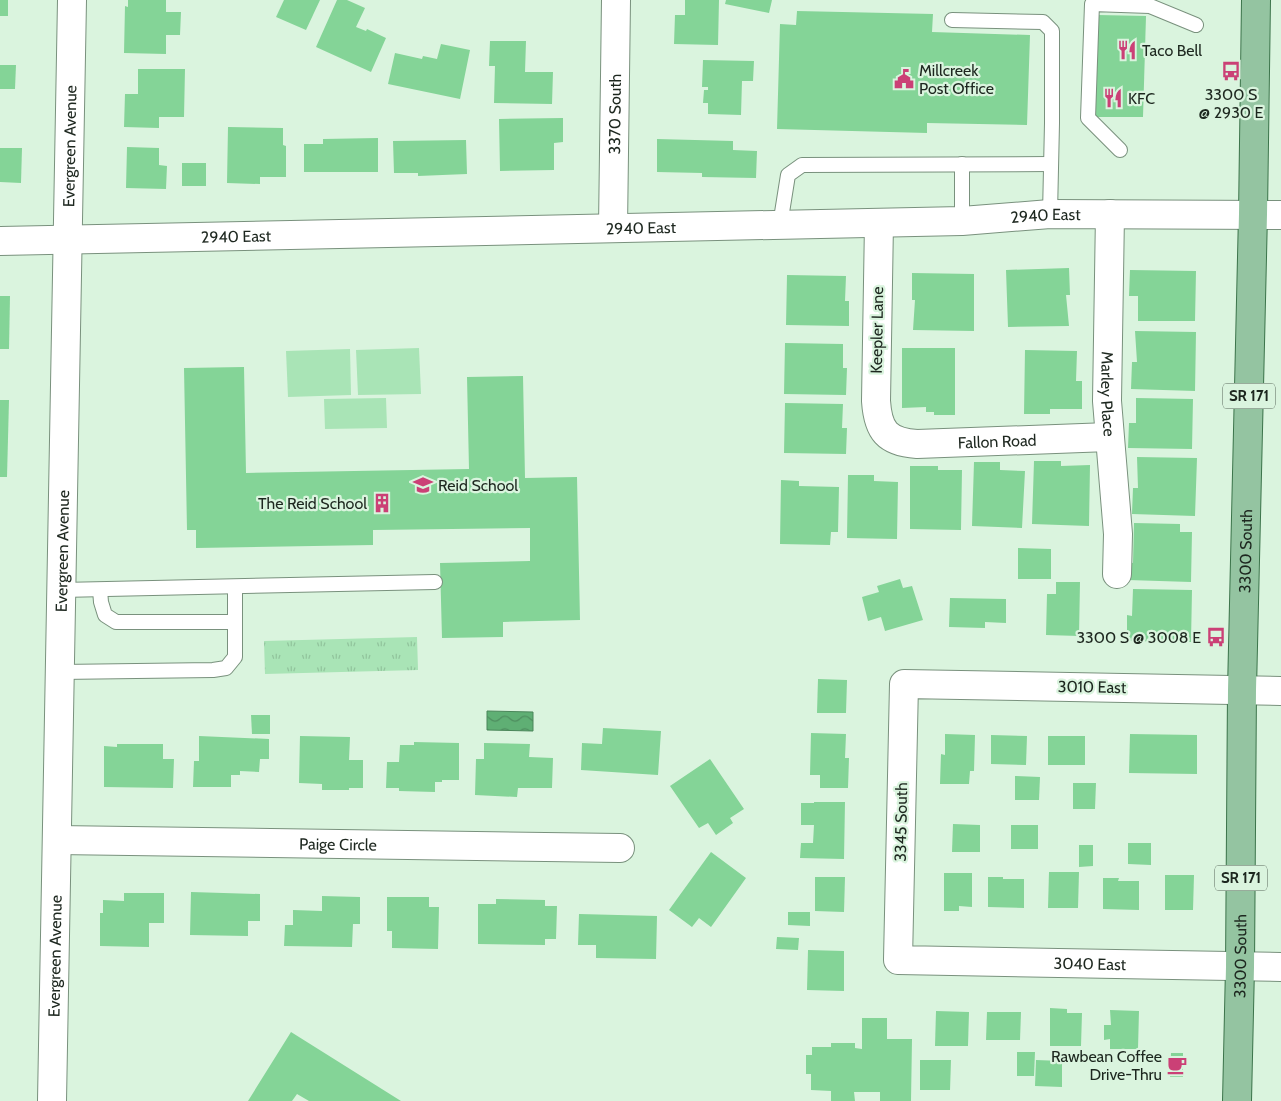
<svg xmlns="http://www.w3.org/2000/svg" width="1281" height="1101" font-family="Cabin,sans-serif">
<style>
.park{fill:url(#park-tufts)}
.garden{fill:#a9e4b6}
.water{fill:url(#water-waves);stroke:#4b865a}
.building{fill:#84d497}
.lines{fill:none;stroke-linecap:round;stroke-linejoin:round}
.service-casing{stroke:#79917d;stroke-width:16}
.minor-casing{stroke:#79917d;stroke-width:30}
.primary-casing{stroke:#3c744b;stroke-width:30}
.service{stroke:#fff;stroke-width:14}
.minor{stroke:#fff;stroke-width:28}
.primary{stroke:#94c4a1;stroke-width:28}
.labels{text-anchor:middle;dominant-baseline:central;stroke-width:4.5;stroke-linejoin:round;paint-order:stroke}
.shield{fill:#daf4de;stroke:#566458;stroke-width:1}
.shield-label{font-size:15px;font-weight:bold;fill:#1d271f}
.poi-label{font-size:16px;fill:#1d271f;stroke:#daf4de;text-anchor:start}
.street-label{font-size:16px;fill:#1d271f;stroke:#daf4de}
</style>
<defs>
<pattern id="park-tufts" width="24" height="20" patternUnits="userSpaceOnUse" patternTransform="scale(1.25)"><rect width="24" height="20" fill="#a9e4b6"/><path d="M3 7l-1-3M5 7V3M7 7l1-3M15 17l-1-3M17 17v-4M19 17l1-3" fill="none" stroke="#91c49c"/></pattern>
<pattern id="water-waves" width="16" height="10" patternUnits="userSpaceOnUse" patternTransform="scale(1.25)"><rect width="16" height="10" fill="#5faf74"/><path d="M0 5q4-4 8 0t8 0" fill="none" stroke="#4e8e5f"/></pattern>
</defs>
<rect width="100%" height="100%" fill="#daf4de"/>
<!-- park -->
<path class="park" d="M417,637L418,670L265,674L264,641Z"/>
<!-- garden -->
<g class="garden">
<path d="M419,348L421,394L358,395L356,350Z"/>
<path d="M350,349L351,395L288,397L286,351Z"/>
<path d="M386,398L387,428L325,429L324,399Z"/>
</g>
<!-- water -->
<path class="water" d="M487,711L533,712V731L487,730Z"/>
<!-- building -->
<g class="building">
<rect x="0" y="0" width="8" height="16"/>
<path d="M128,0H166V12H181L180,35H166V54L124,53L125,6L128,7Z"/>
<path d="M284,0H320L306,30L276,17Z"/>
<path d="M337,0H347L365,8L356,27L366,31L367,29L386,38L371,72L316,47Z"/>
<path d="M685,0H719L718,45L674,44L675,15H685Z"/>
<path d="M726,0H772L769,13L725,4Z"/>
<path d="M797,11L933,14L932,32L1030,35L1027,125L927,123V133L777,129L780,24L796,25Z"/>
<path d="M1098,15L1146,16L1143,117H1095Z"/>
<path d="M490,41H526L525,72H553L552,104L494,103L495,66H489Z"/>
<path d="M441,44L470,50L460,99L388,84L395,53L422,59L423,56L437,59Z"/>
<path d="M703,60L754,61L753,81H742L741,115L708,114V103H703L704,90H708V87H702Z"/>
<path d="M0,65H16L15,89H0Z"/>
<path d="M138,69H185L184,117H159V128L124,127L125,94H138Z"/>
<path d="M563,118V142L554,143V170L500,171L499,119Z"/>
<path d="M228,127L283,128V145L286,146V177H260V184L227,183Z"/>
<path d="M378,138V172H304V144H323V139Z"/>
<path d="M657,139L733,141V150L757,151L756,178L702,177V173L657,172Z"/>
<path d="M466,140L467,174L418,176V173H394L393,141Z"/>
<path d="M127,147L159,148V165L167,166L166,189L126,188Z"/>
<path d="M0,148H22L21,183L0,182Z"/>
<rect x="182" y="163" width="24" height="23"/>
<path d="M1069,268L1070,295H1066L1069,326L1008,327L1006,270Z"/>
<path d="M1130,270L1196,271L1195,321H1138V296H1129Z"/>
<path d="M912,273L974,274V331L913,330L915,300H912Z"/>
<path d="M787,275L846,276L845,301H849V326L786,325Z"/>
<path d="M0,296H10L9,349H0Z"/>
<path d="M1135,331L1196,332L1195,391L1131,389L1132,362H1137Z"/>
<path d="M785,343L843,344V368H847L846,395L784,394Z"/>
<path d="M902,348H955V415H934V412H926V407L902,408Z"/>
<path d="M1025,350L1077,351L1076,381H1082V409H1050V414H1024Z"/>
<path d="M244,367L246,473L469,469L467,377L523,376L525,478L577,477L580,620L503,622V637L442,638L440,563L530,561V528L373,530V545L196,548V530H187L184,368Z"/>
<path d="M1136,398L1193,399L1192,449L1128,448L1129,423H1136Z"/>
<path d="M0,400H9L7,477H0Z"/>
<path d="M785,403L843,404L842,428H847L846,454L784,453Z"/>
<path d="M1137,457L1197,458L1195,516L1132,514L1133,488H1138Z"/>
<path d="M1034,461H1061V466L1090,465L1089,526L1032,524Z"/>
<path d="M974,462H1000V470L1025,471L1022,528L972,526Z"/>
<path d="M910,466H938V470H962L961,530L910,529Z"/>
<path d="M848,475H874V481L898,482L897,539L847,538Z"/>
<path d="M781,480L799,481V486L839,487L838,532H831L830,545L780,544Z"/>
<path d="M1134,523L1180,524V532H1192L1191,582L1128,580V562L1133,563Z"/>
<path d="M1018,548L1051,549V579H1018Z"/>
<path d="M900,579L903,588L912,586L923,620L885,631L881,617L868,621L862,597L879,592L877,586Z"/>
<path d="M1056,582H1080L1079,636L1046,635L1047,594H1056Z"/>
<path d="M1133,589L1192,590L1191,642L1127,641V615L1132,616Z"/>
<path d="M950,598L1006,599V623L985,622V628L949,627Z"/>
<path d="M818,679L847,680L846,713H817Z"/>
<path d="M251,715H270V734H252Z"/>
<path d="M603,728L661,731L658,775L581,770L582,743L602,744Z"/>
<path d="M811,733L846,734L845,758H849L848,788H820V775H810Z"/>
<path d="M945,734L975,735L974,771H970L969,784H940L941,754L945,755Z"/>
<path d="M1130,734L1197,735V774L1129,773Z"/>
<path d="M991,735L1027,736L1026,765L991,764Z"/>
<path d="M199,736L269,739V759H260L259,772L240,771V775H231V787H193L194,761H199Z"/>
<path d="M300,736L350,737L349,760H363V788H349V790H322V784L299,783Z"/>
<rect x="1048" y="736" width="37" height="29"/>
<path d="M414,742L459,743V780H442V782H435V792L399,791V788H386L387,762H399L400,745H414Z"/>
<path d="M484,743L530,744L529,757L553,758L552,788H518L517,797L475,795L476,759H484Z"/>
<path d="M117,744H163V759H174L173,788L104,787V746L117,747Z"/>
<path d="M710,759L744,809L730,818L733,823L716,835L708,823L699,828L670,786Z"/>
<path d="M1015,776L1040,777L1039,800H1015Z"/>
<path d="M1073,783H1096L1095,809H1073Z"/>
<path d="M814,802H845L844,859L800,858L801,843H813L814,825H801V803H814Z"/>
<path d="M953,824L980,825V852H952Z"/>
<rect x="1011" y="825" width="27" height="24"/>
<path d="M1128,843H1151V865L1128,864Z"/>
<path d="M1079,845H1093V866L1079,867Z"/>
<path d="M711,852L746,878L711,927L699,918L692,927L669,910Z"/>
<path d="M1049,872H1079L1078,908H1048Z"/>
<path d="M944,873H972V907L959,906V911H944Z"/>
<path d="M1165,875H1194L1193,910H1165Z"/>
<path d="M815,877H845L844,912L815,911Z"/>
<path d="M988,877H1003V879H1024V908L988,907Z"/>
<path d="M1103,878H1119L1118,881H1139V910L1103,909Z"/>
<path d="M191,892L260,894V921H248V936L190,935Z"/>
<path d="M124,893H164V923H149V947L100,946V913H103V900L124,901Z"/>
<path d="M322,896L360,897V924H353L352,947L284,946L285,925H293V910L322,911Z"/>
<path d="M387,897H429V907H439L438,949L392,948V931H387Z"/>
<path d="M496,899L545,900V906H557L556,939H545V945L478,944V904H496Z"/>
<path d="M788,912H810V926L788,925Z"/>
<path d="M579,914L657,916L656,959L596,958V945H578Z"/>
<path d="M777,937L799,938L798,950L776,949Z"/>
<path d="M808,950L844,951V991L807,990Z"/>
<path d="M1050,1008L1067,1009V1013H1082L1081,1046H1050Z"/>
<path d="M1110,1010L1139,1011L1138,1049H1110V1039L1104,1040V1025H1111Z"/>
<path d="M936,1011L969,1012L968,1046H935Z"/>
<path d="M987,1012H1021L1020,1040H986Z"/>
<path d="M862,1018H887V1039H912L911,1101H880V1092H854L855,1101H831V1091L811,1090V1074H806V1055H812V1047H831V1043H855V1048L862,1049Z"/>
<path d="M291,1032L401,1101H309L297,1094L292,1101H248Z"/>
<path d="M1017,1052H1035L1034,1076H1017Z"/>
<path d="M1171,1053H1183V1077H1170Z"/>
<path d="M920,1060H951L950,1090H920Z"/>
<path d="M1036,1060L1062,1061V1087L1035,1086Z"/>
</g>
<g class="lines">
<defs>
<g id="service">
<path d="M952,20L1043,22L1052,31V123L1050,214"/>
<path d="M1120,150L1088,118L1092,4L1150,6L1196,25"/>
<path d="M962,221V164"/>
<path d="M780,225L788,175L802,165L1051,164"/>
<path d="M61,590L435,582"/>
<path d="M100,590L101,602L105,615L116,622H235"/>
<path d="M60,672L213,670L226,668L235,657V587"/>
</g>
<g id="minor">
<path id="s1" d="M1110,214L1107,401L1118,534L1117,574"/>
<path id="s2" d="M879,223L876,401C878,431 887,442 917,444L1109,437"/>
<path id="s3" d="M613,228L616,0"/>
<path id="s4" d="M0,241L962,221L1050,214L1281,215"/>
<path id="s5" d="M1281,691L904,684L898,960L1281,967"/>
<path id="s6" d="M57,840L620,848"/>
<path id="s7" d="M52,1101L72,0"/>
</g>
<g id="primary">
<path id="s8" d="M1237,1101L1240,967L1242,690L1253,214L1256,0"/>
</g>
</defs>
<!-- service casing -->
<use href="#service" class="service-casing"/>
<!-- minor casing -->
<use href="#minor" class="minor-casing"/>
<!-- primary casing -->
<use href="#primary" class="primary-casing"/>
<!-- service -->
<use href="#service" class="service"/>
<!-- minor -->
<use href="#minor" class="minor"/>
<!-- primary -->
<use href="#primary" class="primary"/>
</g>
<!-- icons -->
<defs>
<symbol id="restaurant-bare" viewBox="-9 -9 18 18"><path d="M-5-6h1v4h1v-4h1v4h1v-4h1v5L-1.5 .5V6h-2V.5L-5-1ZM5-6V6H3V1.5H1.5Q1.5-4 5-6Z" fill="#cb4076" stroke="#daf4de" stroke-width="2.5" paint-order="stroke"/></symbol>
<symbol id="bus-bare" viewBox="-9 -9 18 18"><path d="M-5-6H5V4H4V6H2V4H-2V6H-4V4H-5ZM-3.5-4V0h7V-4ZM-3.5 1.2v1.5H-2V1.2ZM2 1.2v1.5H3.5V1.2Z" fill="#cb4076" stroke="#daf4de" stroke-width="2.5" paint-order="stroke"/></symbol>
<symbol id="civic-bare" viewBox="-9 -9 18 18"><path d="M-.6-6.5H3V-4.5H.6V-3L4-1V1h2V6H-6V1h2V-1L-.6-3ZM-1.2 2.5V6h2.4V2.5Z" fill="#cb4076" stroke="#daf4de" stroke-width="2.5" paint-order="stroke"/></symbol>
<symbol id="school-bare" viewBox="-9 -9 18 18"><path d="M0-5L7-2L0 1L-7-2ZM-4 1L0 2.5L4 1V4Q0 6-4 4Z" fill="#cb4076" stroke="#daf4de" stroke-width="2.5" paint-order="stroke"/></symbol>
<symbol id="building-bare" viewBox="-9 -9 18 18"><path d="M-4-6H4V6H1V3H-1V6H-4ZM-2.5-4.3h1.7v1.8h-1.7ZM.8-4.3h1.7v1.8H.8ZM-2.5-1h1.7V.8h-1.7ZM.8-1h1.7V.8H.8Z" fill="#cb4076" stroke="#daf4de" stroke-width="2.5" paint-order="stroke"/></symbol>
<symbol id="cafe-bare" viewBox="-9 -9 18 18"><path d="M-5.5-4.5H6V0H3Q3 3.5 0 3.5H-2.5Q-5.5 3.5-5.5 0ZM3-3.2v2h1.7v-2ZM-6 4.5H4V6H-6Z" fill="#cb4076" stroke="#daf4de" stroke-width="2.5" paint-order="stroke"/></symbol>
</defs>
<g fill-rule="evenodd">
<use href="#restaurant-bare" x="1113" y="36" width="28" height="28"/>
<use href="#bus-bare" x="1217" y="57" width="28" height="28"/>
<use href="#civic-bare" x="890" y="65" width="28" height="28"/>
<use href="#restaurant-bare" x="1099" y="84" width="28" height="28"/>
<use href="#school-bare" x="409" y="471" width="28" height="28"/>
<use href="#building-bare" x="368" y="489" width="28" height="28"/>
<use href="#bus-bare" x="1202" y="623" width="28" height="28"/>
<use href="#cafe-bare" x="1163" y="1051" width="28" height="28"/>
</g>
<g class="labels">
<!-- shield labels -->
<g class="shield">
<rect x="1223" y="383.5" width="52" height="25" rx="4"/>
<rect x="1215" y="865.5" width="52" height="25" rx="4"/>
</g>
<g class="shield-label">
<text x="1249" y="396">SR 171</text>
<text x="1241" y="878">SR 171</text>
</g>
<!-- poi labels -->
<g class="poi-label">
<text x="1142" y="50">Taco Bell</text>
<text x="919" y="70">Millcreek<tspan x="919" dy="18">Post Office</tspan></text>
<text x="1231" y="94" text-anchor="middle">3300 S<tspan x="1231" dy="18">@ 2930 E</tspan></text>
<text x="1128" y="98">KFC</text>
<text x="438" y="485">Reid School</text>
<text x="367" y="503" text-anchor="end">The Reid School</text>
<text x="1201" y="637" text-anchor="end">3300 S @ 3008 E</text>
<text x="1162" y="1056" text-anchor="end">Rawbean Coffee<tspan x="1162" dy="18">Drive-Thru</tspan></text>
</g>
<!-- street labels -->
<g class="street-label">
<text stroke="none"><textPath href="#s3" startOffset="114">3370 South</textPath></text>
<text stroke="none"><textPath href="#s7" startOffset="955">Evergreen Avenue</textPath></text>
<text stroke="none"><textPath href="#s4" startOffset="1046">2940 East</textPath></text>
<text stroke="none"><textPath href="#s4" startOffset="641">2940 East</textPath></text>
<text stroke="none"><textPath href="#s4" startOffset="236">2940 East</textPath></text>
<text transform="translate(877 330) rotate(-89)">Keepler Lane</text>
<text stroke="none"><textPath href="#s1" startOffset="180">Marley Place</textPath></text>
<text stroke="none"><textPath href="#s2" startOffset="326">Fallon Road</textPath></text>
<text stroke="none"><textPath href="#s7" startOffset="550">Evergreen Avenue</textPath></text>
<text stroke="none"><textPath href="#s8" startOffset="550">3300 South</textPath></text>
<text transform="translate(1092 687) rotate(1)">3010 East</text>
<text transform="translate(901 822) rotate(-89)">3345 South</text>
<text stroke="none"><textPath href="#s6" startOffset="281">Paige Circle</textPath></text>
<text stroke="none"><textPath href="#s7" startOffset="145">Evergreen Avenue</textPath></text>
<text stroke="none"><textPath href="#s8" startOffset="145">3300 South</textPath></text>
<text stroke="none"><textPath href="#s5" startOffset="845">3040 East</textPath></text>
</g>
</g>
</svg>
